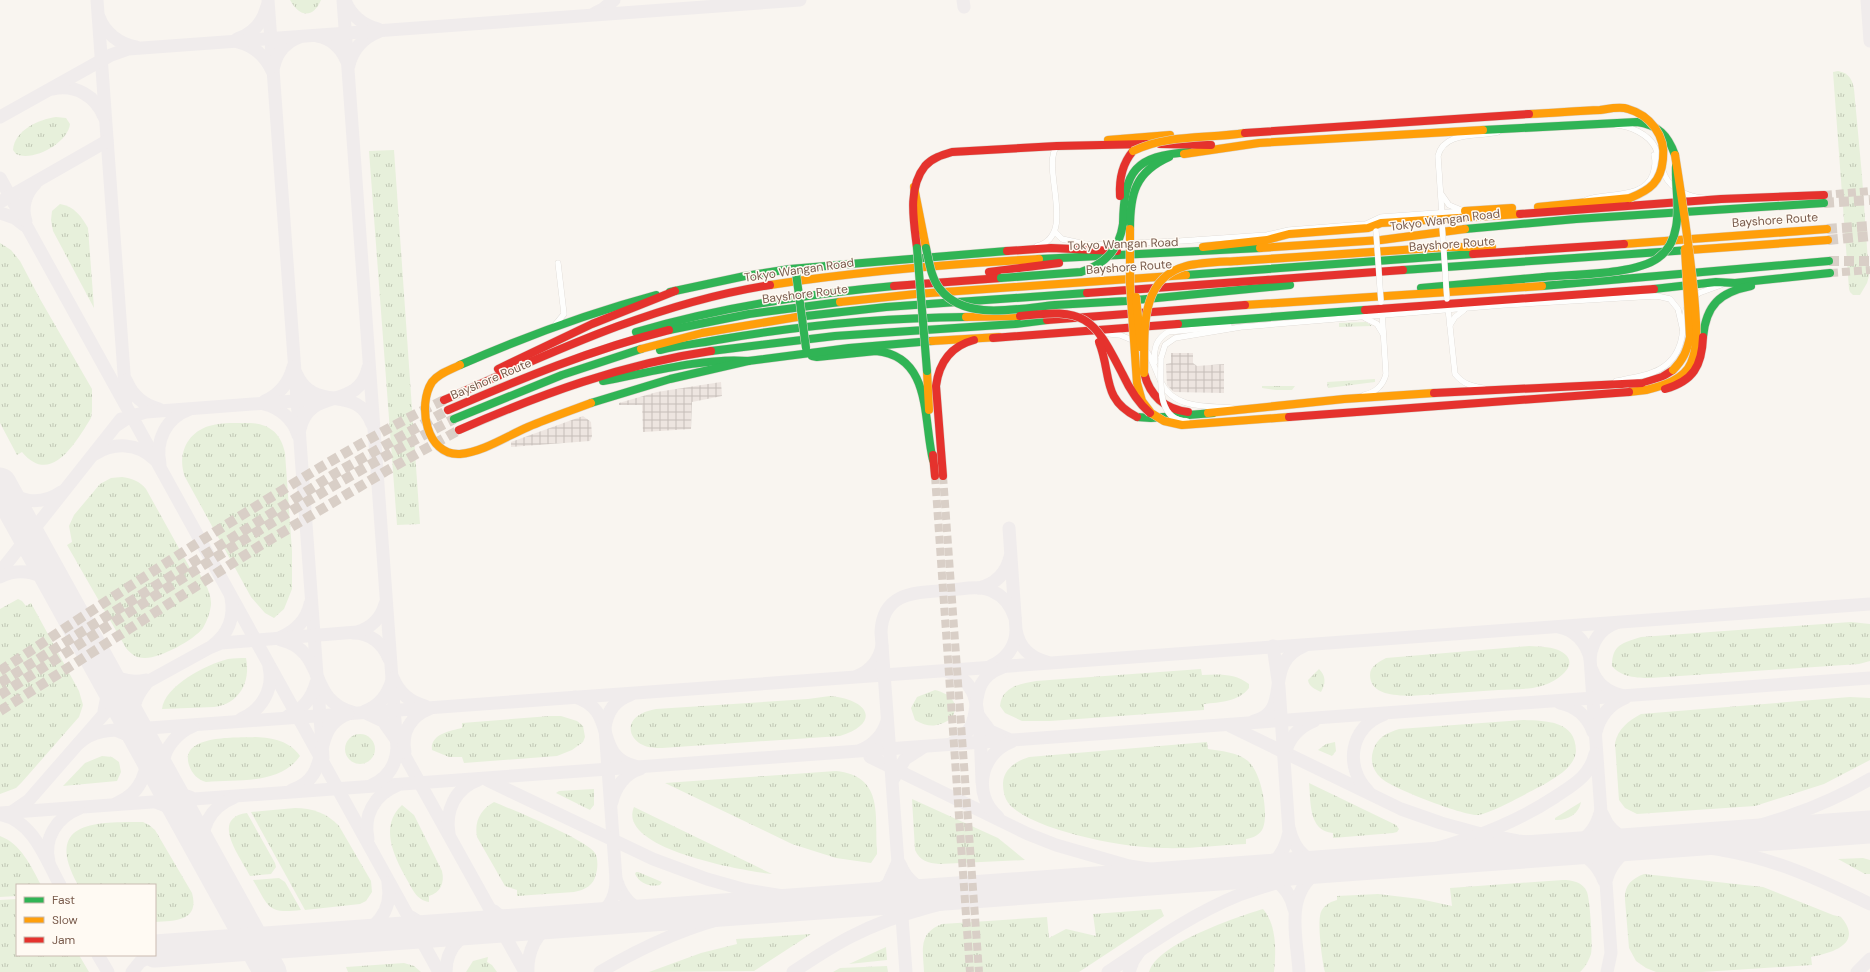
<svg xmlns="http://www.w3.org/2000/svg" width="1870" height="972" font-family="'DM Sans',sans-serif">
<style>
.industrial{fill:url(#industrial-grid)}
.grass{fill:url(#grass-tufts)}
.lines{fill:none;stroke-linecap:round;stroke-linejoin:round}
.taxiway{stroke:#f0ecec;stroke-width:13}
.runway{stroke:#f0ecec;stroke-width:33}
.secondary-tunnel{stroke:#d9cfc7;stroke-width:8;stroke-dasharray:8 4;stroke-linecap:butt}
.highway-tunnel{stroke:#d9cfc7;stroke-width:10;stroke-dasharray:10 5;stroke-linecap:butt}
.street-casing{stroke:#d7d1cb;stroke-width:6}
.fast-casing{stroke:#d9d2cb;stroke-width:9}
.slow-casing{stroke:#d9d2cb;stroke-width:9}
.jam-casing{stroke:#d9d2cb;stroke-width:9}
.street{stroke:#fefefd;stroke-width:5.5}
.fast{stroke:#30b455;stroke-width:8}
.slow{stroke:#ff9f0a;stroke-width:8}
.jam{stroke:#e5322d;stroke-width:8}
.street-bridge-casing{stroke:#d7d1cb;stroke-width:6;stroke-linecap:butt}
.fast-bridge-casing{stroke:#d9d2cb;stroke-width:9;stroke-linecap:butt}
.slow-bridge-casing{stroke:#d9d2cb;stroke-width:9;stroke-linecap:butt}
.jam-bridge-casing{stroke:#d9d2cb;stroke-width:9;stroke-linecap:butt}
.street-bridge{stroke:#fefefd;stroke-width:5.5}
.fast-bridge{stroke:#30b455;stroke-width:8}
.slow-bridge{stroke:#ff9f0a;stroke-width:8}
.jam-bridge{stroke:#e5322d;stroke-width:8}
.labels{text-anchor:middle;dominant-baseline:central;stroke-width:3;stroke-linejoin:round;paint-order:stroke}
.street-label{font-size:12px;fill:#7a5c4d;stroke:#fffaf3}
</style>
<defs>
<pattern id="industrial-grid" width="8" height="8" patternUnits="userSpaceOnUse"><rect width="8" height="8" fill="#ede5e0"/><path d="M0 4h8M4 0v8" fill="none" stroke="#c5bdb8"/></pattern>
<pattern id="grass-tufts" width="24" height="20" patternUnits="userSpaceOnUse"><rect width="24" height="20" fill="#e7f0db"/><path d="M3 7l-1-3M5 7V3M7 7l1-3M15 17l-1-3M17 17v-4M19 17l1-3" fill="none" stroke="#c0c6b4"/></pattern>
</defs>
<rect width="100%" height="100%" fill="#f9f5f0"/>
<!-- industrial -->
<g class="industrial">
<path d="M1171,353H1193V363L1197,366L1224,364V393L1174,392L1167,385L1166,364L1171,363Z"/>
<path d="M721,382L722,396L692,402L691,429L643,432L642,405H619V403L657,392Z"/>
<path d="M583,416L591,422L592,436L590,441L511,447V442Z"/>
</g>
<!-- grass -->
<g class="grass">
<path d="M290,0H321C313,19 299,17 290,0Z"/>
<path d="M1838,71C1849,73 1852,79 1854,89L1862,176L1869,276L1867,283L1860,295H1853L1850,292L1849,289L1833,72Z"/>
<path d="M56,117L66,118L70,124C68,143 33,162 16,154L13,150C14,130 40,119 56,117Z"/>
<path d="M394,150L420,524L397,525L369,151Z"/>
<path d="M60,204C74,206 82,217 88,228L94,308L53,231L51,220L52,211Z"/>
<path d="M0,243L11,250L20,261L40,299L92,389V411L91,418C76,442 51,487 22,452L17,455L0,423Z"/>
<path d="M1366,322L1372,326L1339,327V323Z"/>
<path d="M1375,379V382L1328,388L1327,382Z"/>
<path d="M1262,386H1295L1292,390H1276L1262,388Z"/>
<path d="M250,423C269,424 281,433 285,453L292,551V589L284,609L274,618L265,613L251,597L185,477C177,456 186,433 209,426C221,422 237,423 250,423Z"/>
<path d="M122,477C131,478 140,481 146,489L190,568L195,566C201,577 212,591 211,605C210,613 207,621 203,628C194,640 159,659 144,658C136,658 131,654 126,648L67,545L72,542L69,526L74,515L100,484L111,478Z"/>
<path d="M18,599L22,601L26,606L31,603L79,691L83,705L79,717L22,782L16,788L0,794V609Z"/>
<path d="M1851,622L1870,624V661L1859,664L1650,678C1637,678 1621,677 1612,666C1612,644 1623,643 1641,637Z"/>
<path d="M1529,646C1541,647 1552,646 1562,652C1583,665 1554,683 1541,686C1528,690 1512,689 1498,690C1469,692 1439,694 1409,696C1395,695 1370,695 1370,675C1370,666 1379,662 1386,658Z"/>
<path d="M246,658C251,682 239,704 214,707L162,709C164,686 207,664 228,659C234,658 240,658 246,658Z"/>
<path d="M1201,669L1202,675C1218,674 1235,673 1249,684V688C1238,702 1220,702 1204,704V710L1050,721H1022L1005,713L1000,706C1002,687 1019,684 1036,681Z"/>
<path d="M1319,669C1326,676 1326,683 1321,692C1315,689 1309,687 1308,680Z"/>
<path d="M935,690C951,694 961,704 951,719C937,727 929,728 915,720L911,708L917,697Z"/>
<path d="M830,696C867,699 883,722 840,736L662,748C656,748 648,748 643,745C629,739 625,722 641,714C646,711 652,710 656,709L808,699Z"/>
<path d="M1850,697L1870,698V760L1824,784L1755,806L1637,814L1625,808L1619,800L1615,743C1618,729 1628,721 1641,714Z"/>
<path d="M550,716H561L577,721L583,726L585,737L583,742L572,750L557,756L464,763L462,757H449L432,750C430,734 450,731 462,728V723Z"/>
<path d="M1523,720C1545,721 1576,720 1576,751C1575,767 1555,778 1543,785C1531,791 1488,815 1477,815C1462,815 1391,788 1381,778C1373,771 1370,761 1373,751C1377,737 1387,733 1399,729Z"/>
<circle cx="360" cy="749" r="15"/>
<path d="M256,737C273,738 290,741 300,756C280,785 238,779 206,782C198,780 192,774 189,765C179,734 238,738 256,737Z"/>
<path d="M1207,742L1208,749C1221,751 1237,752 1248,761C1261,772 1269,812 1263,828C1260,835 1253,838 1246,839V844C1218,845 1191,849 1163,848C1126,848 1040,832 1012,807C1005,801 1003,792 1003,783C1004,768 1017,761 1029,757Z"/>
<path d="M1335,742L1336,751L1332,756L1318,750L1326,744Z"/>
<path d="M102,756L112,757L119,762L121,772L117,781L63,786L85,763Z"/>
<path d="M836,771C883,776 875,813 877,849V854L871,863L836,858L792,844L665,783Z"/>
<path d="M1309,783L1396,825L1399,829L1397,832L1393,833L1333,838V833C1308,831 1311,801 1309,783Z"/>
<path d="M594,789V805L590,810L556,793L559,791Z"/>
<path d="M912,799L998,838L1025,860L939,864C928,863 920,861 915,850Z"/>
<path d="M494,802C513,810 585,839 595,853C598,858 598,868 596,874C594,885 585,890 574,892L517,896V890L505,886L477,837C474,821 481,809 494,802Z"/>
<path d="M1581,802C1579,814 1567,821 1555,820V818Z"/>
<path d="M402,805L414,815L442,871C445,883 440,893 429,896V902C416,900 412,888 406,878C394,856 379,826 402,805Z"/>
<path d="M634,807L772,874C745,871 616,849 634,807Z"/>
<path d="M295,808C312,808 327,813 339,826L371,881L372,892L366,901L360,904L305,910L251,812Z"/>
<path d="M247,813L275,863L276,867L271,874L250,876C241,858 209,818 247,813Z"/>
<path d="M143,822L149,825L155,830L192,893C200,921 175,921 155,922V885H78C43,821 95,822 143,822Z"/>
<path d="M0,836C21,844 31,866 41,885H17V896L0,897Z"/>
<path d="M1863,858L1870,860V874H1865L1838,859Z"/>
<path d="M636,872H638L662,882L660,885C650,887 640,884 635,874Z"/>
<path d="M1644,874L1763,887L1833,915L1841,917C1864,944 1832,953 1811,957L1812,965L1702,972H1656L1646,968L1636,961L1629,948L1625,900C1624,886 1631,879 1644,874Z"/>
<path d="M279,878L285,882L301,910C267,914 269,907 253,880Z"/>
<path d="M1563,880C1572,880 1583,882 1587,892C1590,900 1593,944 1591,954C1589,960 1585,968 1580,972H1325C1322,961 1318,928 1320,916C1321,907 1329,902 1337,900V896L1378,894L1420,899L1452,906L1450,888Z"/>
<path d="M17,899V955H79L89,972H0V900Z"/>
<path d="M1161,909L1164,916L1079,972H924C923,950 918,933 942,924L1047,917L1049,938L1066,929L1096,936L1093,914Z"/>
<path d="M1263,909C1277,925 1276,952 1274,972H1149C1156,944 1237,917 1263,909Z"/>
<path d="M811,934L754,971L649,972L701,953L737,944L736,939Z"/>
<path d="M886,947L887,960L849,964Z"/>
<path d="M488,957L487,962L492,965L497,972H466L473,961Z"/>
<path d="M404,963L414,966L421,972H348L346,967Z"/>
<path d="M887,966L888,972H833L840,968Z"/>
</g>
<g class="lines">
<!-- taxiway -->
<g class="taxiway">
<path d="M97,0L126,401"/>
<path d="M268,0L323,758"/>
<path d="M343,0L397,748C396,765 388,778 372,785"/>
<path d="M345,0C350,15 363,25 378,29"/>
<path d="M963,0L964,7"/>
<path d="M1867,0L1870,41"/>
<path d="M595,13L603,9L614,0"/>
<path d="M99,17C105,33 119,44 136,47"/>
<path d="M317,36C330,38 341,47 346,60"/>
<path d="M237,39C253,34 263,22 267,6"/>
<path d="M238,42C254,46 265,55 272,71"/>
<path d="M349,65C353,49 363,38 378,32"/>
<path d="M274,66C277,52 286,42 300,37"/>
<path d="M53,89C75,84 96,96 104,117"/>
<path d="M0,117L111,55L128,49L800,0"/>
<path d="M0,178L439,972"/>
<path d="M0,202L107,141"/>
<path d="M0,213L15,218L24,225"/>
<path d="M26,221C21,207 26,193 36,183"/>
<path d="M296,373C314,415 357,382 372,424"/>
<path d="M126,380C132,395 143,405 159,409"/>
<path d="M265,401C280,394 289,383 293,367"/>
<path d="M264,404C280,408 293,419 298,435"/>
<path d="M117,425L129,417L146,412L335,398"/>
<path d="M300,429C310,385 358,412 368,368"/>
<path d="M95,454C114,442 138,443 154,459"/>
<path d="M160,464C155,441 166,418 188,410"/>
<path d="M0,484C16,503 41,506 61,492"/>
<path d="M1009,528L1016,630C1019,647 1030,658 1047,662"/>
<path d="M0,572L121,419"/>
<path d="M0,577C20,567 44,572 58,590"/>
<path d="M979,588C995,584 1006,574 1010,557"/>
<path d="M1559,627C1575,630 1586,642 1590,658L1611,953L1607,972"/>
<path d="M353,633C370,633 383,643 389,659"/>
<path d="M281,637C296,631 307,619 310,604"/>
<path d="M281,640C327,651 307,700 352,712"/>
<path d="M212,646C228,635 235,617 231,598"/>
<path d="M1590,658C1592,642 1600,629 1616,623"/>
<path d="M99,664C111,678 128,684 146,680"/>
<path d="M991,666C1006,659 1015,648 1016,632"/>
<path d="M1592,670C1597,684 1607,692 1621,695"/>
<path d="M946,671C957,674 967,681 972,691C981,708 981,761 982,782"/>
<path d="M857,676C870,671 879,660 882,646"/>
<path d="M393,678C399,693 410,702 425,706"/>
<path d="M630,695C615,700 607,712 605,728L616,879C624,905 640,914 666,914"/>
<path d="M575,697C619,710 592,756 635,766"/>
<path d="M1560,703C1576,706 1588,717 1593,732"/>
<path d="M104,711L108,691L105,674"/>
<path d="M365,711C379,706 388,694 392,680"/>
<path d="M366,713L383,721L395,738"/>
<path d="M978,715L990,731L1008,739"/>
<path d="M288,716C302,710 312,698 316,683"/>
<path d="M241,719C262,710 274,689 269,667"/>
<path d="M1254,721C1294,711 1261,664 1304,646"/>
<path d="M1230,726L1401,809L1441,823L1481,834L1518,841L1589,848"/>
<path d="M135,729C130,712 135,697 146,684"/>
<path d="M1596,732C1600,716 1610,704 1625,698"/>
<path d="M397,742L525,972"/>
<path d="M79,743C95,729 115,730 135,729L1870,604"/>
<path d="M952,743C993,725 959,684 1001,668"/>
<path d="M861,750C875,744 883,735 887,721"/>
<path d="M405,752C401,732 411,716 429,709"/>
<path d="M1285,754C1289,737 1299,727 1314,721"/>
<path d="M870,757L1028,834L1056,845L1129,866L1169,872L1208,875"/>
<path d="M894,778L905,759L922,748"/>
<path d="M487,780L653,859L707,879L746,890L783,896L816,899H883"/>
<path d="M292,790C335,776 308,729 348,714"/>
<path d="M1368,791C1344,767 1350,727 1383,715"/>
<path d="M190,797C147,786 160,740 193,726"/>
<path d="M612,802C615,788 625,773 640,769"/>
<path d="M117,803C140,794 151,770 144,746L130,736L118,731"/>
<path d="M158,803L171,808L186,820"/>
<path d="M13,811L29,800L118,698L209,648L221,643L357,632C371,628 381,618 385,604"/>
<path d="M0,813L1870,678"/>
<path d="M2,815C34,822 46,860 60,885"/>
<path d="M1603,815C1607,826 1616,835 1628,840C1644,846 1663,843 1679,844C1693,845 1708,848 1722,850C1776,859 1821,880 1870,904"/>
<path d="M998,817C972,795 980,754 1011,742"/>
<path d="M1289,828C1295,853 1308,863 1334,866"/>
<path d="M449,834C445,811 455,788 478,780"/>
<path d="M368,839C363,816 374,795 396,786"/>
<path d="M1702,840C1761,827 1818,810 1870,779"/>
<path d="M1571,847C1586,840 1596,829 1600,813"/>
<path d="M1570,850C1586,854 1598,865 1604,881"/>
<path d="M205,854C198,830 210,807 233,798"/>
<path d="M49,862C43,839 57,817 78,809"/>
<path d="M1373,863C1437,851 1500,833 1555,797C1573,785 1590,776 1595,754"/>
<path d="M900,864C907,882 921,891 939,894"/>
<path d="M1243,873C1270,869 1283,860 1289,832L1279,687L1273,646"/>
<path d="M1271,878C1284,885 1291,895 1294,909"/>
<path d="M1607,878C1612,861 1623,851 1640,844"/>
<path d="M868,898L888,884L897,864"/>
<path d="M234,909L280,972"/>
<path d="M494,911L505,920L519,925"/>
<path d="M411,917L425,926L443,930"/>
<path d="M587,920C606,914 616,900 616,880"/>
<path d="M348,937C375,933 393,911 388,883"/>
<path d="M248,938L261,972"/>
<path d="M155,954L171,950"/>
<path d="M98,955L108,972"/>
<path d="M132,972L140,962L153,955"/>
<path d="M446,972C446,945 463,933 487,927"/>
<path d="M528,972C527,953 536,930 556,923C562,921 569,921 575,920"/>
<path d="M600,972C642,947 688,926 736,915C756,911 776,908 796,905"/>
<path d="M793,972C811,960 831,947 850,937C902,910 958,899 1014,889"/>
<path d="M906,972L881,632C883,590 918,593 950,590C963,589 980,585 992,591C1004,596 1011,606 1015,618"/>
<path d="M1108,972C1150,944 1192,914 1239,895C1271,883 1303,876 1335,866"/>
<path d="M1129,972L1133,961L1139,952"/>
<path d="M1299,972C1297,937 1284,896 1317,872"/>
<path d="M1857,972L1870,959"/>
</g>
<!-- runway -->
<g class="runway">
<path d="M0,484L270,972"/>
<path d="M155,951L1870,827"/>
</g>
<!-- secondary-tunnel -->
<g class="secondary-tunnel">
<path d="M1824,195L1870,191"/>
<path d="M1830,273L1870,270"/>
<path d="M935,476L970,972"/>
<path d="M943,476L979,972"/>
</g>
<!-- highway-tunnel -->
<g class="highway-tunnel">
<path d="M1824,203L1870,200"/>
<path d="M1827,229L1870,226"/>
<path d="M1828,240L1870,236"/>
<path d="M1829,261H1870"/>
<path d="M0,671C75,621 150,573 226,525C297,481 368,437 444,400"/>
<path d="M0,683L336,473L448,410"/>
<path d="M0,695C149,600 297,501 454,419"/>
<path d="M0,711L261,545L386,471L459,430"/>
</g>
<defs>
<g id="street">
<path d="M1616,125C1630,126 1648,134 1655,147C1659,156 1661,167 1665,176C1672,190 1689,197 1704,198"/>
<path d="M1442,195L1449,205L1461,210"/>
<path d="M1586,200C1607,192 1644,200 1653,174C1655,168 1656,162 1654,155"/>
<path d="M1442,215L1438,156C1444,131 1477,137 1498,132"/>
<path d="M1055,232L1062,239L1090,245L1180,241L1267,235L1289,230L1366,224L1381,217L1465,211"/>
<path d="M1037,246C1078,236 1040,167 1057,146"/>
<path d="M1693,298L1699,293L1721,285"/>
<path d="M1448,308L1455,374C1463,384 1471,386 1483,388"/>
<path d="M1365,318L1377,324L1383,334"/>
<path d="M555,325L564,314L558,263"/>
<path d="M1450,325L1455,317L1464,310"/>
<path d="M1099,333L1120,335L1137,342"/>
<path d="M1145,349C1152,358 1156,371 1161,382C1174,409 1206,406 1232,408"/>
<path d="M1161,358L1165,345L1175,338L1241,327L1503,305L1620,298L1657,296L1670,299L1678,309L1683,331"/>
<path d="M1155,362C1153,349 1156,339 1168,332L1229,326"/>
<path d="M1616,381C1647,375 1676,372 1682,336C1684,325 1683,315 1688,305"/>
<path d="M1364,395C1376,392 1383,386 1386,374L1382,312"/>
</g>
<g id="fast">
<path d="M1483,130L1637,122C1658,125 1668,135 1675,155"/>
<path d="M1123,224C1124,170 1135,156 1189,152"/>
<path d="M1130,229C1130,194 1135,172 1169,157"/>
<path d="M1465,229L1576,219L1824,203"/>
<path d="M1039,259L1260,248"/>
<path d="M1403,270L1689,250"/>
<path d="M1186,275L1473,254"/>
<path d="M1542,286L1829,261"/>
<path d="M1421,288L1544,277"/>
<path d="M1654,289L1716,282L1735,283L1830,273"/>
<path d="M670,292L745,276L790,269L1007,251"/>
<path d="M1055,305L1126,301L1290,285"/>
<path d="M797,317L886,307L1087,293"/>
<path d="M1178,324L1365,310"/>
<path d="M669,330L749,314L840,302"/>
<path d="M636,332C721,307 806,294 894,286"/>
<path d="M1703,337C1706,305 1720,292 1751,286"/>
<path d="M660,350C681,345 702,343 723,339C803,325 884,318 966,317"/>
<path d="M711,351L835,336L1015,324L1047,320"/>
<path d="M812,356L817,357L876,351C932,356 923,420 933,460"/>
<path d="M460,365C524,337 589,313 656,295"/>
<path d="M603,381C646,373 706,357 748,361"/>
<path d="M591,403L670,379L748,361L849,348L932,341"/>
<path d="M1137,417L1151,418L1213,413"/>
<path d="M454,419L562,375L641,349"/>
</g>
<g id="slow">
<path d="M1108,140L1170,135"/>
<path d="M1184,154L1259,143L1483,130"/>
<path d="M914,187L926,248"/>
<path d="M1538,207L1630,198"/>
<path d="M1465,211L1512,208"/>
<path d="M1624,244L1827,229"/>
<path d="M1203,247L1267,240L1289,234L1368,228L1381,223L1520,214"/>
<path d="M1260,248L1381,240L1465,229"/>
<path d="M1689,250L1828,240"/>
<path d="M1238,261L1448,247H1492"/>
<path d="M770,285C860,271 949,264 1039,259"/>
<path d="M840,302L916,294L1186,275"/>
<path d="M1245,305L1542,286"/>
<path d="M966,317L1020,316"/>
<path d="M932,341L999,337"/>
<path d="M641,349L702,333L797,317"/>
<path d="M460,365C450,370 439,373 432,382C417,405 426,456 460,454C483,452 507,436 528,427C549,418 570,411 591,403"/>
<path d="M927,371L929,410"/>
<path d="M1629,392L1646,390"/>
<path d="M1208,413L1344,399L1434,393"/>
</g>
<g id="jam">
<path d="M1160,144L1211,145"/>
<path d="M1120,196C1119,179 1122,164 1133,151"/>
<path d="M1520,214L1721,199L1824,195"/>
<path d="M917,248C914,223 907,188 925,166C932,158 942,155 952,152L1057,146L1147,144"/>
<path d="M1007,251L1051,248L1117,251"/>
<path d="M1473,254L1624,244"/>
<path d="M989,272L1059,263"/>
<path d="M894,286L1001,278"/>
<path d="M1087,293L1403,270"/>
<path d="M1365,310L1654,289"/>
<path d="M1047,320L1245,305"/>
<path d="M993,338L1178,324"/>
<path d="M498,369L592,324L675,291"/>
<path d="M1144,373C1150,396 1164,409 1188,412"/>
<path d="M1434,393L1643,383L1662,377L1673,370"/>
<path d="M444,400C550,353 655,303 770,285"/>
<path d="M448,410C520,379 593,349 669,330"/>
<path d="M459,430C541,394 623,364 711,351"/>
<path d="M933,455L935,476"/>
<path d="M943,476L936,386C939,363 951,346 974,340"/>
</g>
</defs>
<!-- street casing -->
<use href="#street" class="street-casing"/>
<!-- fast casing -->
<use href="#fast" class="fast-casing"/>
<!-- slow casing -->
<use href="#slow" class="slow-casing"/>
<!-- jam casing -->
<use href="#jam" class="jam-casing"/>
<!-- street -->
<use href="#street" class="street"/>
<!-- fast -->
<use href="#fast" class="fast"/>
<!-- slow -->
<use href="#slow" class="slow"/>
<!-- jam -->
<use href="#jam" class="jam"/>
<defs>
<g id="street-bridge">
<path d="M1442,224L1447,299"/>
<path d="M1376,231L1381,302"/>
<path d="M1161,358C1161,380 1156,421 1187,421"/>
</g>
<g id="fast-bridge">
<path d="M917,248L927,371"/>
<path d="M926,248C929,261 931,278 940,289C965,322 1020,308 1055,305"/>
<path d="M796,273L806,348"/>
<path d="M1544,277C1573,274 1635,275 1658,258C1668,251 1674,239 1676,227C1680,207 1675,186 1676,166"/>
<path d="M1001,278L1081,272C1105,264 1119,250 1123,224"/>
</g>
<g id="slow-bridge">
<path d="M1529,114C1553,113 1576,111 1600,110C1608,109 1620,106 1628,109C1650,115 1666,136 1663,159C1661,182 1650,190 1630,198"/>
<path d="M1133,151C1168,134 1207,139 1245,133"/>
<path d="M1130,229V284L1137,383L1142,401L1151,413L1164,421L1182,425L1289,417"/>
<path d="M1136,297L1141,347"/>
<path d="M1673,370C1683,360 1687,351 1690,337L1685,249"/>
<path d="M1144,373C1145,334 1138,279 1186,266C1202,262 1221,262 1238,261"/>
<path d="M1646,390C1662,386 1684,380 1691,363C1699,344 1696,325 1695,306C1691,255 1683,205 1675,155"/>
</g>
<g id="jam-bridge">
<path d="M1245,133L1529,114"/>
<path d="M1020,316C1085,308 1093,316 1122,373C1129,388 1137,402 1150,413"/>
<path d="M1099,342C1112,374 1101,399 1137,417"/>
<path d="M1665,389C1693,381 1702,366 1703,337"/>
<path d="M1289,417L1629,392"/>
</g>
</defs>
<!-- street-bridge casing -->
<use href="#street-bridge" class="street-bridge-casing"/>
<!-- fast-bridge casing -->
<use href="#fast-bridge" class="fast-bridge-casing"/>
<!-- slow-bridge casing -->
<use href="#slow-bridge" class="slow-bridge-casing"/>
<!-- jam-bridge casing -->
<use href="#jam-bridge" class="jam-bridge-casing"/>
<!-- street-bridge -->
<use href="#street-bridge" class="street-bridge"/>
<!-- fast-bridge -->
<use href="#fast-bridge" class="fast-bridge"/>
<!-- slow-bridge -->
<use href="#slow-bridge" class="slow-bridge"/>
<!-- jam-bridge -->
<use href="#jam-bridge" class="jam-bridge"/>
</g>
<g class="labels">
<!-- street labels -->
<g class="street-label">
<text transform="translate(1445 220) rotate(-7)">Tokyo Wangan Road</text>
<text transform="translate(1775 220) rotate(-4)">Bayshore Route</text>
<text transform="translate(1123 244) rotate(-2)">Tokyo Wangan Road</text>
<text transform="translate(1452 244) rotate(-4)">Bayshore Route</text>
<text transform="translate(1129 267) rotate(-4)">Bayshore Route</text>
<text transform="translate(799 270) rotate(-8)">Tokyo Wangan Road</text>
<text transform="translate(805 294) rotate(-7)">Bayshore Route</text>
<text transform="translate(491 379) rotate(-23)">Bayshore Route</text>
</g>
</g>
<!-- legend -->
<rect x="16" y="884" width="140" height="72" fill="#fffaf3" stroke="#cabbb1"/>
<rect x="24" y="897" width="20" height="6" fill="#30b455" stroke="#cabbb1"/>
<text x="52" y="904" font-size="12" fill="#7a5c4d">Fast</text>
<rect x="24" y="917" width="20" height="6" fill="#ff9f0a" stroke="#cabbb1"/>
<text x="52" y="924" font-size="12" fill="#7a5c4d">Slow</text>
<rect x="24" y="937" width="20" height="6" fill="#e5322d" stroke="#cabbb1"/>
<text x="52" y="944" font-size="12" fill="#7a5c4d">Jam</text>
</svg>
